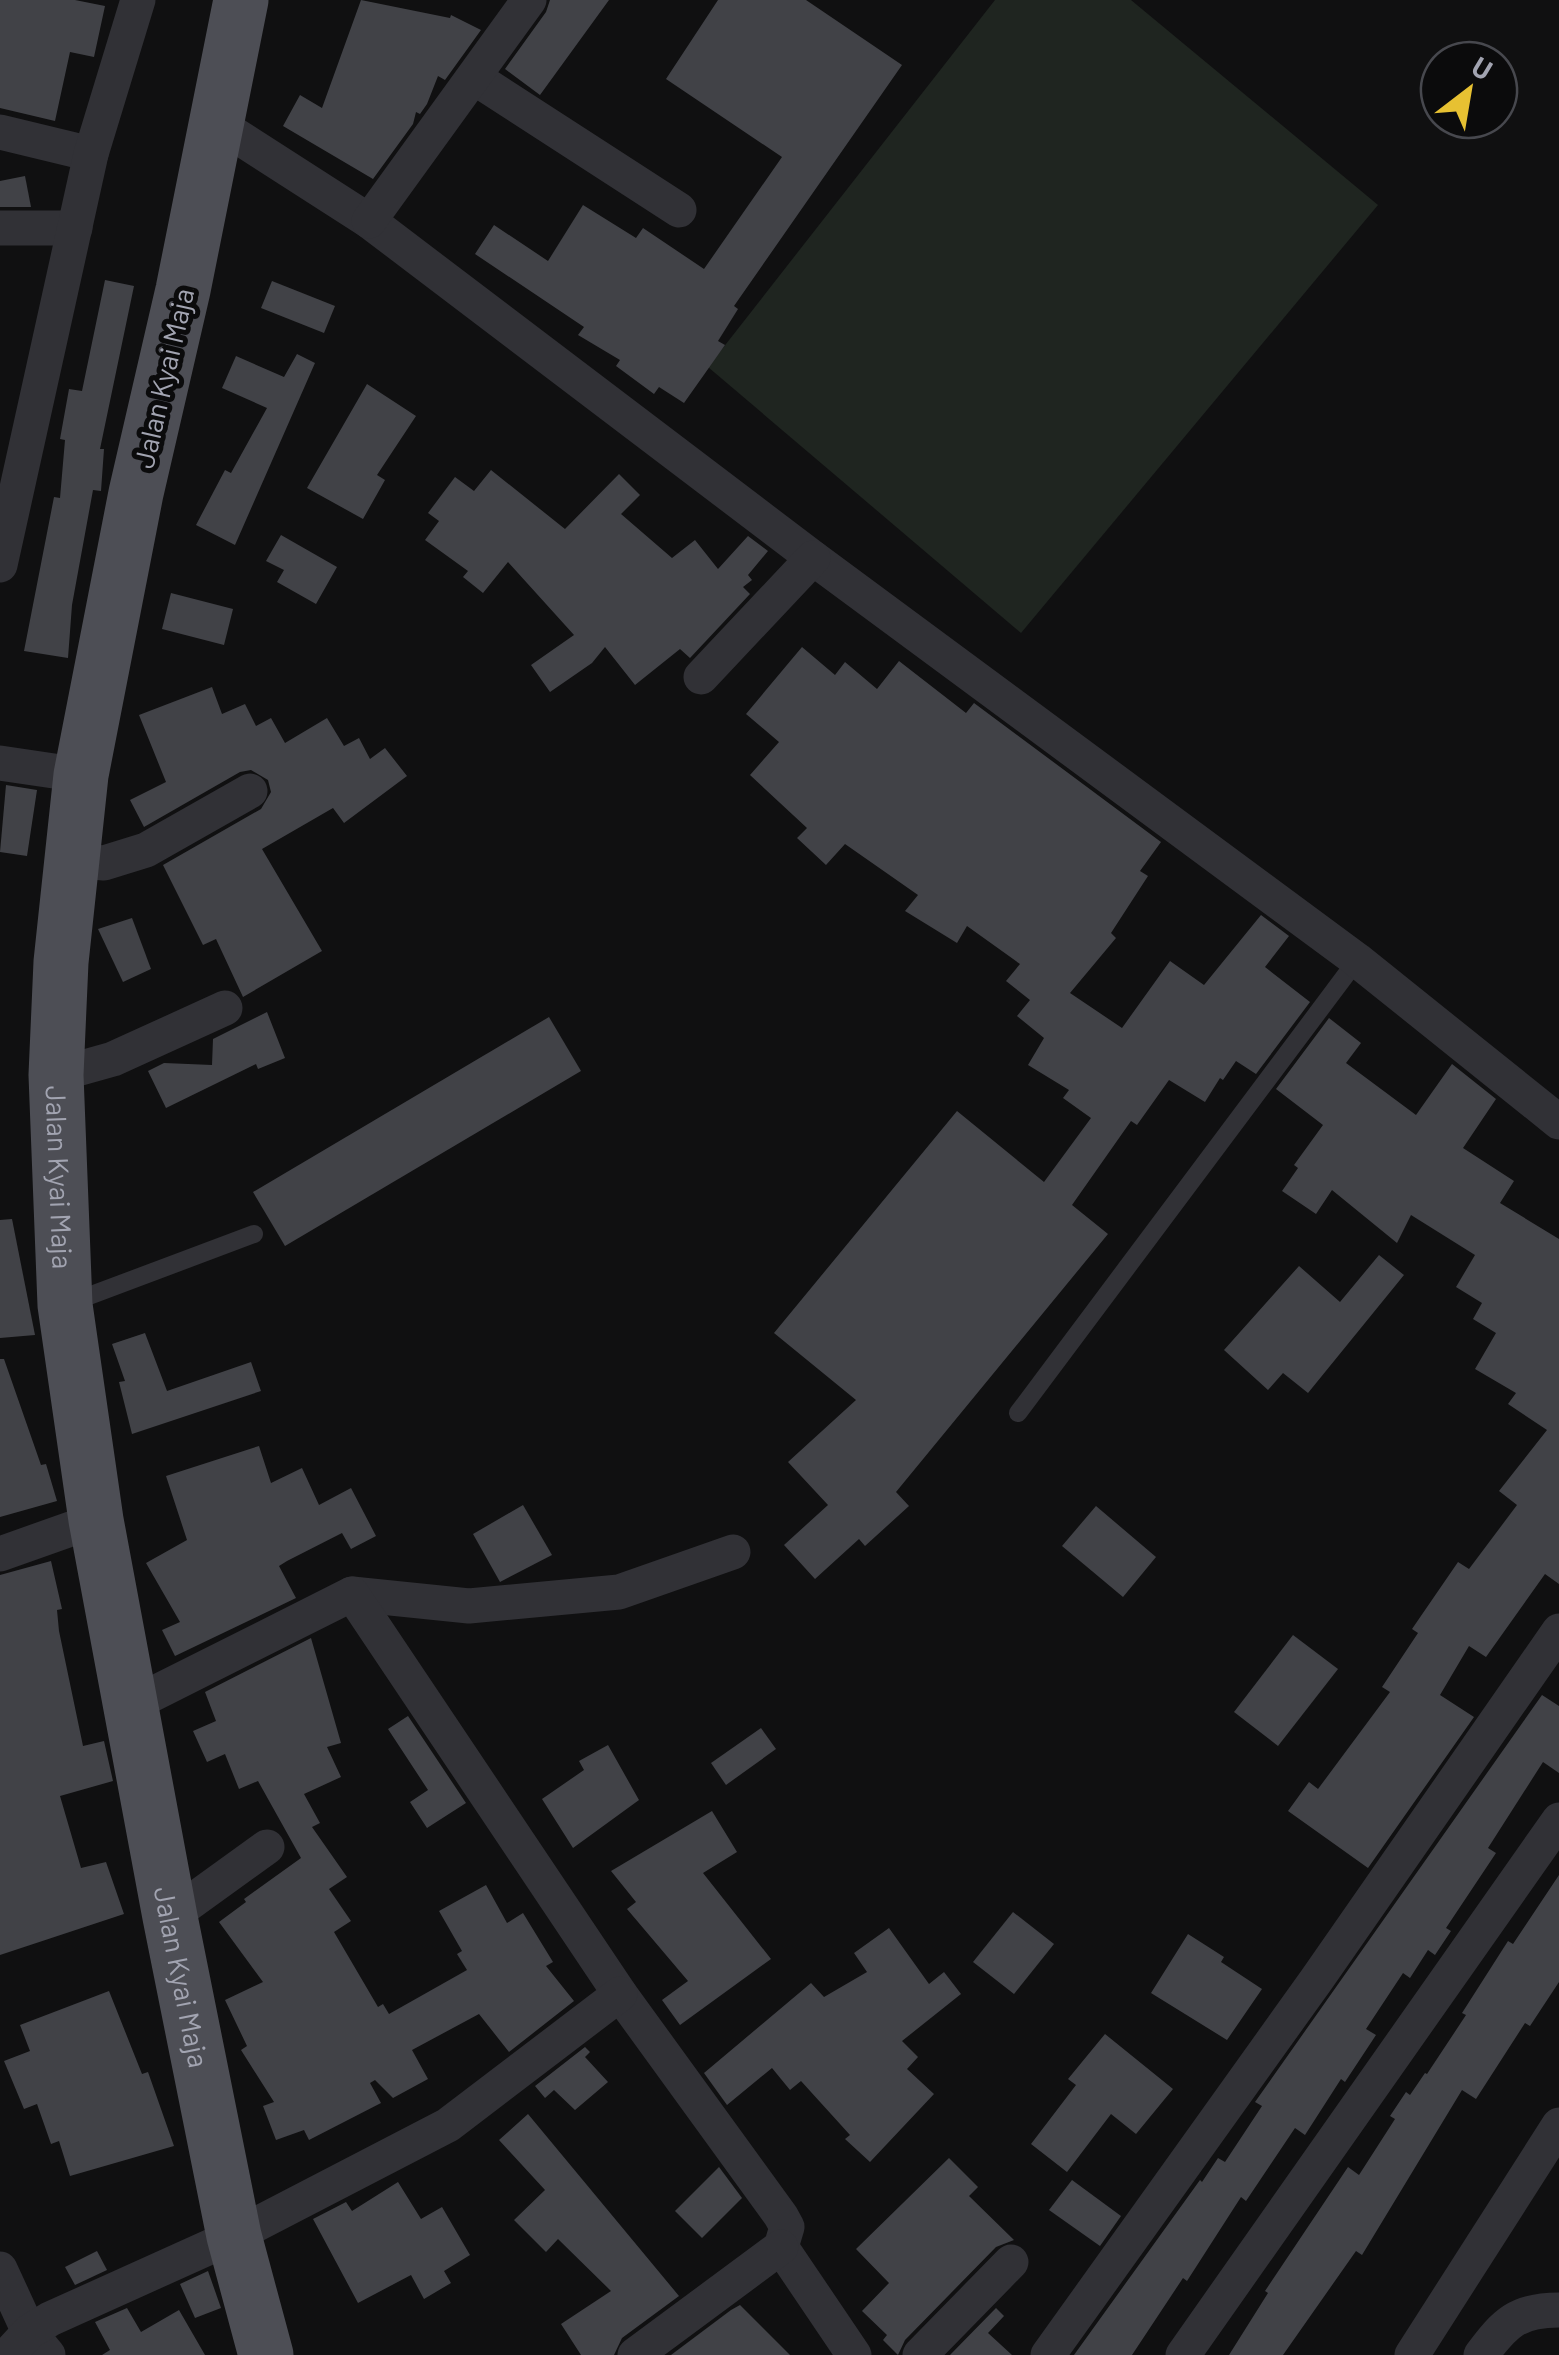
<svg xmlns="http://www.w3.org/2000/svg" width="1559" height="2355" font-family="Barlow,sans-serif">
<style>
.green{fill:#1f2520}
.building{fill:#414247}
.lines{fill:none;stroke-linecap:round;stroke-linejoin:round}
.lane{stroke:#313136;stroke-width:18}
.street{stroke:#313136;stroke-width:35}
.primary{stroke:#4d4e55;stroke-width:55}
.labels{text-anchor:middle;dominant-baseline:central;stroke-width:10;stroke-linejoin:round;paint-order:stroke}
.street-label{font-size:28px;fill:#a2a4b1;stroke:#0b0b0c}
</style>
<rect width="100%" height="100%" fill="#101011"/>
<!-- green -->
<path class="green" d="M995,0H1131L1378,205L1021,633L708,367Z"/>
<!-- building -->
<g class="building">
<path d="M0,0H75L105,6L94,57L70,52L55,121L0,108Z"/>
<path d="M361,0L450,18L451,15L481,30L445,80L438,76L427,104L420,114L416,112L413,124L373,179L283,126L300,95L322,108Z"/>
<path d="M550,0H609L540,95L505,69L546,12Z"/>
<path d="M718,0H806L902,65L734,306L738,309L718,341L725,345L684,403L659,387L654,394L616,366L620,360L578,335L584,327L475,254L494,225L548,261L583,205L636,238L643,228L704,269L782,157L666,79Z"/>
<path d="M25,176L31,207H0V181Z"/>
<path d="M105,280L134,286L100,449H104L101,491L93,490L72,605L68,658L24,651L54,497L60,498L65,440L60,439L69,389L82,391Z"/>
<path d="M272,281L335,306L324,333L261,308Z"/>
<path d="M297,354L315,363L235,545L196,525L225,470L231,473L267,408L222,388L236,356L284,377Z"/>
<path d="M367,384L416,416L377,475L385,480L363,519L307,488Z"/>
<path d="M491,470L565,529L619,474L640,495L621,514L672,558L695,540L718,569L748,536L768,551L748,575L752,580L743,587L750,594L690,658L680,649L635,685L605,647L592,663L550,692L531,665L574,635L508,562L483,593L463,577L468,571L425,540L439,521L428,513L455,477L474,491Z"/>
<path d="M281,535L337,567L316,604L277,582L284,570L266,561Z"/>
<path d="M171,593L233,609L224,645L162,629Z"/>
<path d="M802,647L835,675L845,662L877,689L899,661L966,713L974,703L1161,842L1140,871L1148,876L1111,933L1116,938L1070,993L1122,1028L1170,961L1204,985L1261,915L1289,936L1265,967L1310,1002L1256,1074L1236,1061L1223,1080L1220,1078L1205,1102L1169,1080L1137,1125L1131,1121L1072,1205L1108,1234L896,1492L909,1506L865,1546L859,1539L815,1579L784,1545L828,1505L788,1462L856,1400L774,1333L957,1111L1044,1182L1091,1118L1063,1098L1069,1090L1028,1065L1044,1038L1017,1016L1030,1000L1006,981L1020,964L967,926L957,943L905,911L918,895L845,844L826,865L797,838L807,828L750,775L779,742L746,714Z"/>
<path d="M212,687L222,714L245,704L256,726L271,718L285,743L327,718L344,746L359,738L370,759L385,748L407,776L344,823L333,808L262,849L322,951L243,997L216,939L203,945L163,865L261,809L271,792L268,780L251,770L240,772L144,827L130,800L166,782L139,715Z"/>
<path d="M6,785L37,790L27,856L0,852Z"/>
<path d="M132,918L151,969L123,982L98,929Z"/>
<path d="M267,1012L285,1058L258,1069L256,1064L166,1108L148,1071L164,1063L212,1065L213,1039Z"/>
<path d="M549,1017L581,1071L285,1246L253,1192Z"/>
<path d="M1329,1018L1361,1043L1346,1063L1416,1115L1452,1064L1496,1099L1463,1148L1514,1181L1500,1203L1559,1239V1584L1545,1574L1486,1657L1469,1646L1440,1695L1474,1717L1368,1868L1288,1811L1309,1782L1318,1789L1390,1692L1382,1687L1418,1633L1412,1629L1458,1562L1469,1569L1517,1505L1499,1491L1547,1430L1508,1404L1516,1393L1475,1369L1496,1333L1473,1319L1482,1303L1456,1287L1475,1255L1411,1215L1397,1243L1332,1190L1316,1214L1282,1191L1298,1168L1294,1165L1323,1125L1276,1089Z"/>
<path d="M12,1219L35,1335L0,1338V1220Z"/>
<path d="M1379,1255L1404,1275L1308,1393L1283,1373L1268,1390L1224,1350L1299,1266L1340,1302Z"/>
<path d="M145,1333L167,1391L251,1362L261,1391L132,1434L119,1382L125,1381L112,1344Z"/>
<path d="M0,1359H4L41,1465L46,1464L57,1501L0,1517Z"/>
<path d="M259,1446L271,1483L302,1468L319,1505L351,1488L376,1536L351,1549L342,1533L287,1561L279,1566L296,1598L175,1656L162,1630L180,1622L146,1563L187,1540L166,1476Z"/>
<path d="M523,1505L552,1555L500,1582L473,1534Z"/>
<path d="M1096,1506L1156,1557L1123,1597L1062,1546Z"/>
<path d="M51,1561L62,1609L57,1610L59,1631L83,1746L104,1741L113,1781L60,1796L81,1868L106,1862L124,1914L0,1955V1575Z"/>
<path d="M1293,1635L1338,1669L1278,1746L1234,1712Z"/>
<path d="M311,1638L341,1743L327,1747L341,1777L304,1794L320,1823L312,1827L347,1877L329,1889L351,1921L334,1932L378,2007L383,2004L389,2014L467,1970L457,1954L462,1951L439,1911L486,1885L507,1923L523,1913L553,1962L546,1966L574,2001L509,2052L479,2014L412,2050L428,2079L393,2098L375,2080L370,2083L381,2103L309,2140L304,2130L276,2140L263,2106L274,2102L241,2050L247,2046L225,2000L263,1982L219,1922L246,1902L244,1899L301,1858L258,1781L239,1789L225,1754L207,1762L193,1731L216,1721L205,1692Z"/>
<path d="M1542,1695L1559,1706V1773L1543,1762L1488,1848L1496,1853L1446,1928L1451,1931L1435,1955L1428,1950L1410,1978L1403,1973L1366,2029L1376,2035L1345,2082L1341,2079L1305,2135L1295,2128L1246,2201L1241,2197L1187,2281L1183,2278L1132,2355H1074L1200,2180L1202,2182L1218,2158L1225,2162L1262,2106L1255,2102Z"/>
<path d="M408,1716L466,1803L427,1828L410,1802L428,1790L388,1729Z"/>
<path d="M761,1728L776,1749L726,1785L711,1763Z"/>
<path d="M608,1745L639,1800L573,1848L542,1799L584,1770L579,1761Z"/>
<path d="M712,1811L737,1852L703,1873L771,1959L680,2025L662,2000L688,1981L627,1909L636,1902L611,1871Z"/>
<path d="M1559,1875V1982L1530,2026L1525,2023L1476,2099L1462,2090L1362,2255L1356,2251L1283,2355H1229L1268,2293L1265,2291L1348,2167L1359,2175L1395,2119L1390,2116L1406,2092L1410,2095L1425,2073L1427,2074L1466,2015L1462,2013L1508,1941L1513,1944Z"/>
<path d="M1013,1912L1054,1944L1014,1994L973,1962Z"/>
<path d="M889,1928L929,1984L944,1972L961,1994L902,2041L918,2057L907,2069L934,2094L870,2162L845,2139L850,2135L801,2081L790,2090L772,2068L727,2105L704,2073L811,1983L824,1997L867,1972L854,1953Z"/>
<path d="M1188,1934L1224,1957L1221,1962L1262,1989L1227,2040L1151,1993Z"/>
<path d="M109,1991L142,2074L148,2072L174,2146L70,2176L59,2141L51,2144L37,2104L24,2109L4,2061L30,2051L20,2025Z"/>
<path d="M1105,2034L1173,2089L1136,2134L1111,2114L1067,2172L1031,2144L1076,2085L1068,2079Z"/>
<path d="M585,2047L590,2052L585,2057L608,2082L575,2110L554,2090L545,2098L535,2086Z"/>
<path d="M528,2114L679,2296L622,2338L614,2355H581L561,2324L611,2291L558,2239L546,2252L514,2220L545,2190L499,2140Z"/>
<path d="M949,2158L978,2187L969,2196L1014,2240L996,2247L905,2340L898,2355L883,2340L887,2335L862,2311L889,2283L856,2249Z"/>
<path d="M719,2167L742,2198L702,2238L675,2211Z"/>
<path d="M1072,2180L1121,2216L1100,2246L1049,2210Z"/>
<path d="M398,2182L421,2219L442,2207L470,2255L444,2271L451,2283L424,2299L411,2275L358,2303L313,2219L346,2202L352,2211Z"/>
<path d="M97,2251L107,2270L75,2285L65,2267Z"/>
<path d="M208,2271L221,2308L195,2318L180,2284Z"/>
<path d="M740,2305L790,2355H671L731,2310Z"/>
<path d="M127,2308L141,2332L179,2310L205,2355H102L110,2350L95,2322Z"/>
<path d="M996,2308L1004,2316L988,2333L1012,2355H950Z"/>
</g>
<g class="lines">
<!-- lane -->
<g class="lane">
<path d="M70,1303L254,1234"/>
<path d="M1018,1413L1357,960"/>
</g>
<!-- street -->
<g class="street">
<path d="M475,78L679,210"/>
<path d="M218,124L369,221L813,558L1357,960L1559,1122"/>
<path d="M0,132L91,154"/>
<path d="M369,221L529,0"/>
<path d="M0,228H75"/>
<path d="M0,565L91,154L138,0"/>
<path d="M701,677L813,558"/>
<path d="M0,763L81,775"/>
<path d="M70,860L104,863L146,850L250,791"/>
<path d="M56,1075L113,1059L225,1008"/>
<path d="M0,1554L96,1520"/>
<path d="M352,1594L469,1606L619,1592L733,1552"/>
<path d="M131,1705L352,1594L620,1994L781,2216L787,2227L781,2247L854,2355"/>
<path d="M170,1917L267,1847"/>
<path d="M0,2269L29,2332L48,2355"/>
<path d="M8,2355L29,2332L50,2319L234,2236L448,2125L620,1994"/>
<path d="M635,2355L781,2247"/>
<path d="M920,2355L1011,2262"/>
<path d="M1048,2355L1317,1979L1559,1631"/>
<path d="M1183,2355L1559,1820"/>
<path d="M1412,2355L1559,2125"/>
<path d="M1481,2355C1505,2323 1517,2310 1559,2310"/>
</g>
<!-- primary -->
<path class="primary" id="s1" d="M241,0L183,290L136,493L81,775L61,962L56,1075L65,1305L96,1520L170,1917L234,2236L266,2355"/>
</g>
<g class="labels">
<!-- street labels -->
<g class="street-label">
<text transform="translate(163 378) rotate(-77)">Jalan Kyai Maja</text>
<text stroke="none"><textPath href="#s1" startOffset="1195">Jalan Kyai Maja</textPath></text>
<text stroke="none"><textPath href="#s1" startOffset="2005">Jalan Kyai Maja</textPath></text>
</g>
</g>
<!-- north arrow -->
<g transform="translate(1469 90) rotate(31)"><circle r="48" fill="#0b0b0c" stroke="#47484e" stroke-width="2.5"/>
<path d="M0-8L18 38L0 25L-18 38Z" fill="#e7c132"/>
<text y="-15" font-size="28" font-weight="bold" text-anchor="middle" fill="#a2a4b1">U</text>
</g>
</svg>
